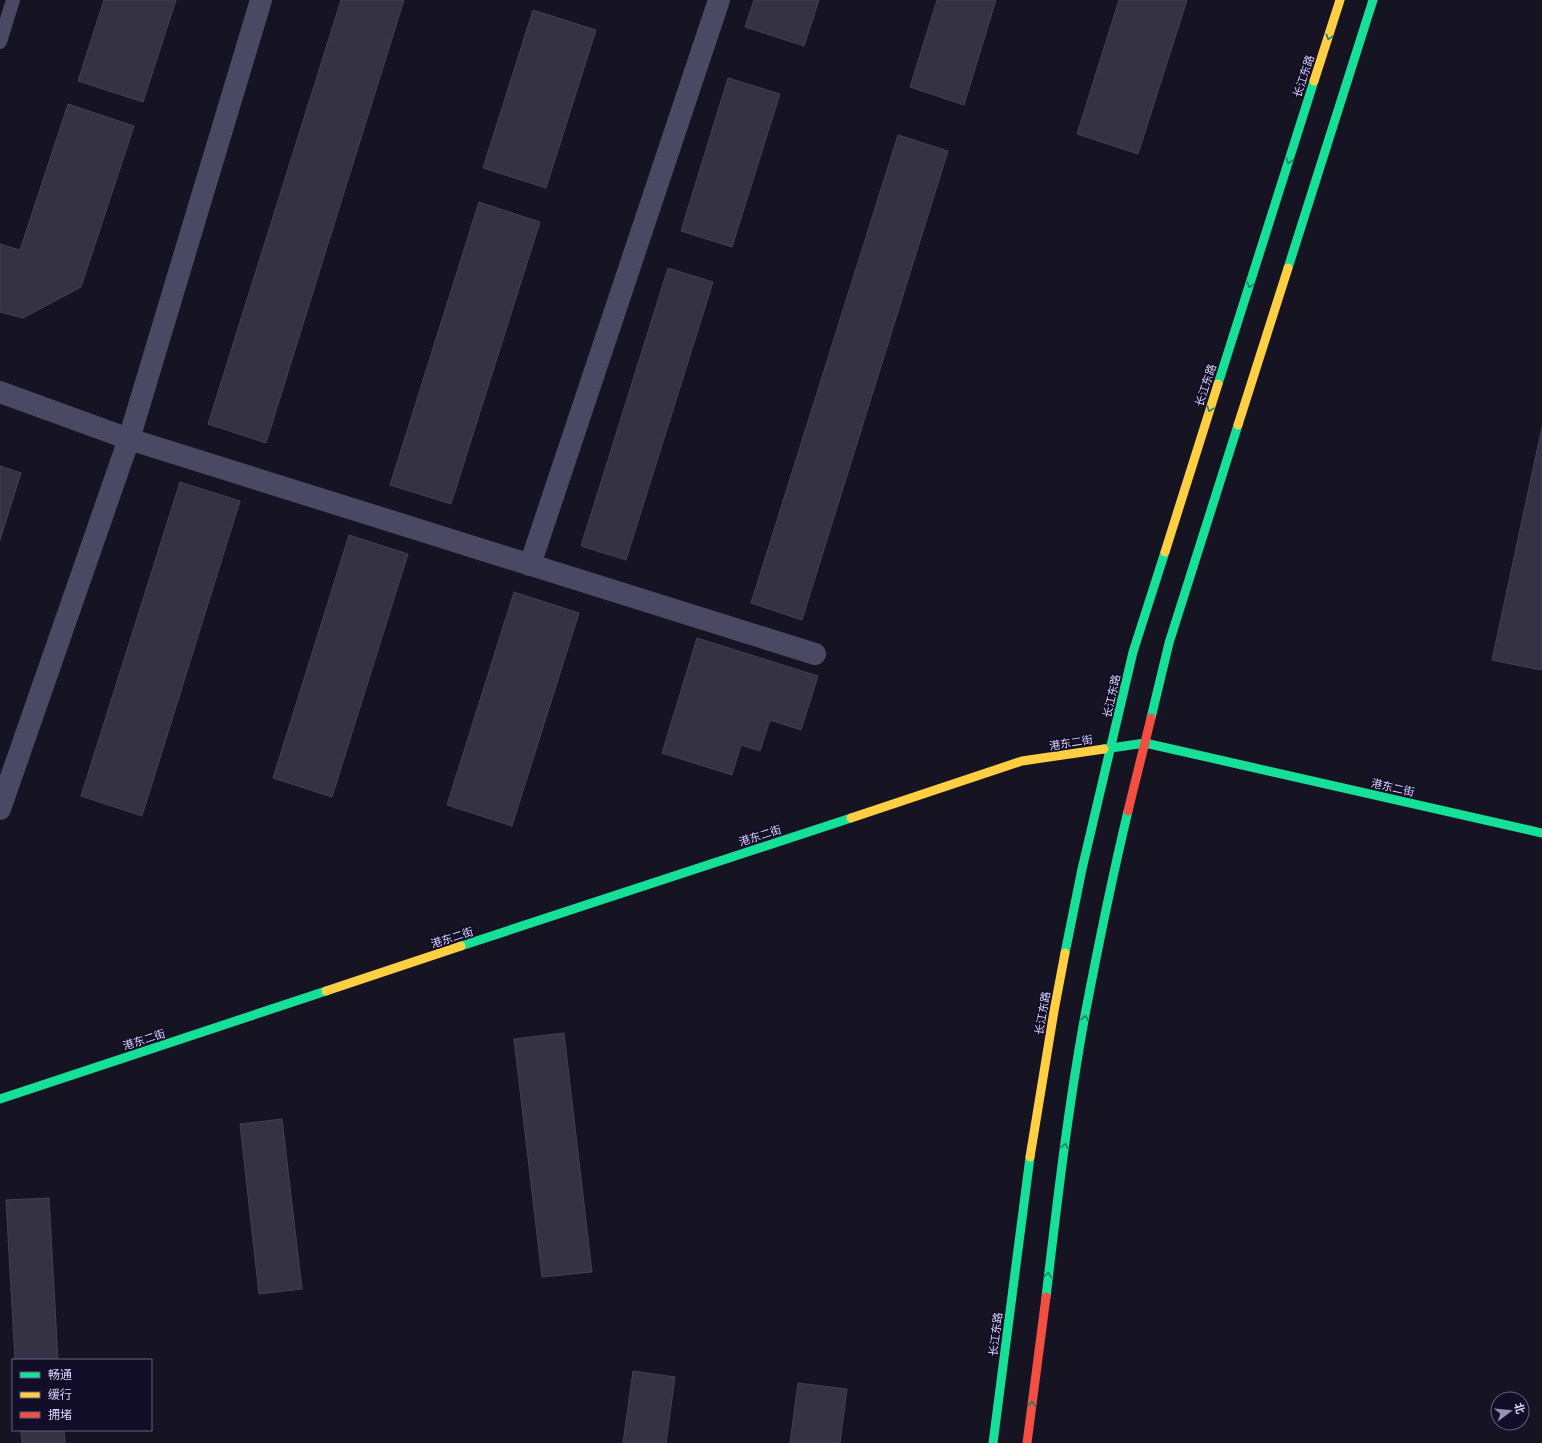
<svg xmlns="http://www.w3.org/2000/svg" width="1542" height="1443" font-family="'Open Sans','Noto Sans SC',sans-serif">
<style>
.building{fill:#353244;stroke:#433f56}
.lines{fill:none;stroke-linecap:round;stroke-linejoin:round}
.lane{stroke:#4a4863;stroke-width:14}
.street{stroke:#4a4863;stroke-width:22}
.fast{stroke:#16e098;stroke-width:9}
.slow{stroke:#ffcf43;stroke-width:9}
.jam{stroke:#f24e42;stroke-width:9}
.oneway{stroke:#158266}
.labels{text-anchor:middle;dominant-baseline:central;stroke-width:3.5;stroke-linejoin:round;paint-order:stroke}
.street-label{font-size:11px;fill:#dbd5ff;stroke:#130e28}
</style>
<rect width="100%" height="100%" fill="#161422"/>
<!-- building -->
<g class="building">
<path d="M104,0H176L143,102L78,81Z"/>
<path d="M341,0H404L266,443L208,424Z"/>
<path d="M754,0H819L804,46L745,27Z"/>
<path d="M937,0H996L964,105L910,87Z"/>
<path d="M1119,0H1187L1138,154L1077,134Z"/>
<path d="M533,10L596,30L546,188L483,168Z"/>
<path d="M728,78L780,94L732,247L681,231Z"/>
<path d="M68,104L134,126L81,287L23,318L0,312V244L20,250Z"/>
<path d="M898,135L948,151L802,620L751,603Z"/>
<path d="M479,202L540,222L451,504L390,485Z"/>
<path d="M668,268L713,282L626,560L581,546Z"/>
<path d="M1542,427V665L1541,670L1492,660Z"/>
<path d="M0,466L21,473L0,540Z"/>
<path d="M180,482L240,501L142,816L81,796Z"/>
<path d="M349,535L408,554L332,797L273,778Z"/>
<path d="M514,592L579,613L512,826L447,805Z"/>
<path d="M697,638L818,676L801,730L770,720L760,751L741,745L732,775L662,753Z"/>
<path d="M564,1033L592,1272L542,1277L514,1039Z"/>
<path d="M282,1119L302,1289L259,1294L240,1124Z"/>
<path d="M49,1198L58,1360H15L6,1200Z"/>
<path d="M633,1371L675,1377L666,1443H623Z"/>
<path d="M798,1383L847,1389L840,1443H790Z"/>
<path d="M21,1430H64L65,1443H22Z"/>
</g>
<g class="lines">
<!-- lane -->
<path class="lane" d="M0,42L13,0"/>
<!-- street -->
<g class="street">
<path d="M0,392L129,439L815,654"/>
<path d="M530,565L719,0"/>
<path d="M0,809L129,439L261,0"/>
</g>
<!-- fast -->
<g class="fast">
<path d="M1288,268L1373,0"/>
<path d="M1218,384L1314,81"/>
<path d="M1151,718L1169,643L1238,425"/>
<path d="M1104,749L1145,743L1542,833"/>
<path d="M461,946L851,818"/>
<path d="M1065,953L1082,869L1133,652L1165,552"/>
<path d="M0,1099L326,991"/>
<path d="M1046,1297C1057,1203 1068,1108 1085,1015C1098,947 1112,878 1128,811"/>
<path d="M993,1443L1030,1157"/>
</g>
<!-- slow -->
<g class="slow">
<path d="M1314,81L1340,0"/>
<path d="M1238,425L1288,268"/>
<path d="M1165,552L1218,384"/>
<path d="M851,818L1022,761L1104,749"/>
<path d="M326,991L461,946"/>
<path d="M1030,1157L1054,1011L1065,953"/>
</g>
<!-- jam -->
<g class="jam">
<path d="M1128,811L1151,718"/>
<path d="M1027,1443L1046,1297"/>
</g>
</g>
<!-- one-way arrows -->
<defs><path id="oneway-chevron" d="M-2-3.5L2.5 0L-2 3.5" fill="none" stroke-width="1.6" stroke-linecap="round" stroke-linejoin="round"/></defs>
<g class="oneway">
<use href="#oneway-chevron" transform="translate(1329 37) rotate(108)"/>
<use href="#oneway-chevron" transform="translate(1289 161) rotate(108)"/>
<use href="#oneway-chevron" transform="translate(1250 285) rotate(108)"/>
<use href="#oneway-chevron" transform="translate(1210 409) rotate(108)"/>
<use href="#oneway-chevron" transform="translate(1085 1018) rotate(-81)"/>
<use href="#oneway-chevron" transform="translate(1065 1146) rotate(-81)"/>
<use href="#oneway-chevron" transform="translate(1048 1275) rotate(-83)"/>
<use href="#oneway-chevron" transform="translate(1032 1404) rotate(-83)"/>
</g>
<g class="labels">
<!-- street labels -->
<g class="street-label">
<text transform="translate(1303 76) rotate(-72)">长江东路</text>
<text transform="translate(1205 385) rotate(-72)">长江东路</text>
<text transform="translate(1111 696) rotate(-77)">长江东路</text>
<text transform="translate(1071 742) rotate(-9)">港东二街</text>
<text transform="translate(1393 787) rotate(13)">港东二街</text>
<text transform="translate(760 835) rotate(-18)">港东二街</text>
<text transform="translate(452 937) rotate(-18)">港东二街</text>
<text transform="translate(1042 1013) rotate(-80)">长江东路</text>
<text transform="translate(144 1039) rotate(-18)">港东二街</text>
<text transform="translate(995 1334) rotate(-83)">长江东路</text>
</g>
</g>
<!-- legend -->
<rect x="12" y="1359" width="140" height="72" fill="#130e28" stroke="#635e7e"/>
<rect x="20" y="1372" width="20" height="6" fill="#16e098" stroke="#635e7e"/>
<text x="48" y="1379" font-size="12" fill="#dbd5ff">畅通</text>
<rect x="20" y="1392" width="20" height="6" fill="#ffcf43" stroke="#635e7e"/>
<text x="48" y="1399" font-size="12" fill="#dbd5ff">缓行</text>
<rect x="20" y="1412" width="20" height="6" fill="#f24e42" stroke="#635e7e"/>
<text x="48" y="1419" font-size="12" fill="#dbd5ff">拥堵</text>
<!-- north arrow -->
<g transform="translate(1510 1411) rotate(74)"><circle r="19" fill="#130e28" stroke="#635e7e"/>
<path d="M0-3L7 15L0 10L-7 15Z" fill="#9691b2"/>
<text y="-6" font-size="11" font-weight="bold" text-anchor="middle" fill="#dbd5ff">北</text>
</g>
</svg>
